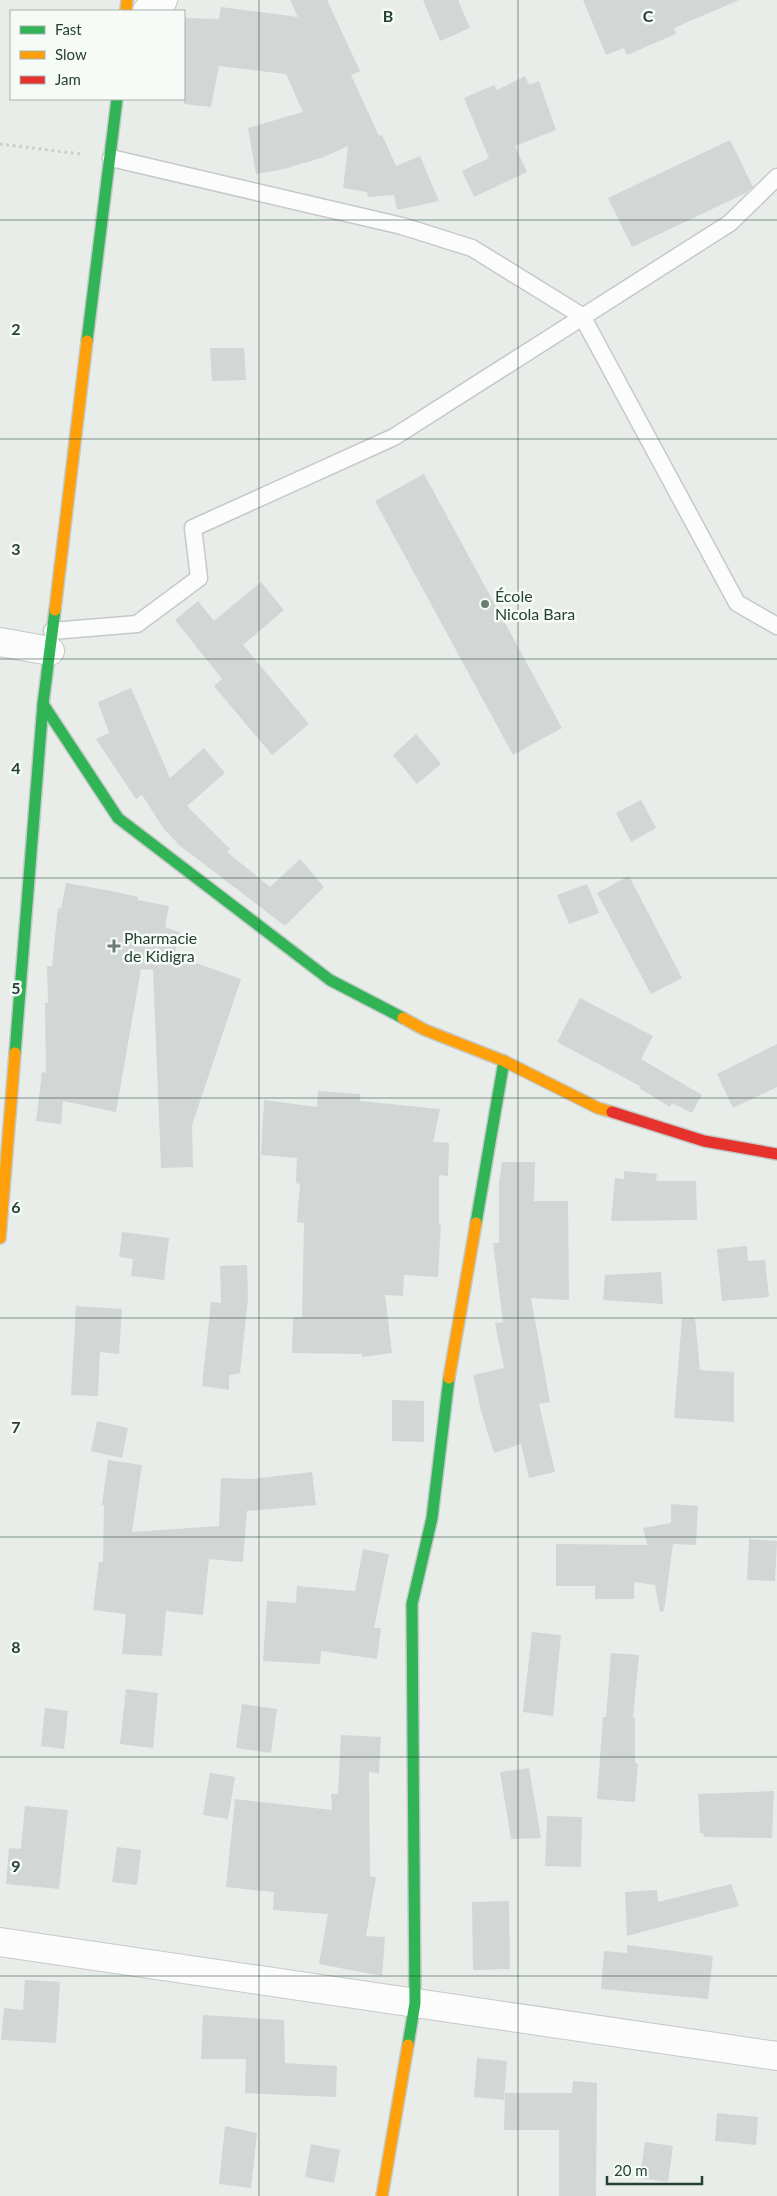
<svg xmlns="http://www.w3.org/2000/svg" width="777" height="2196" font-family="Lato,sans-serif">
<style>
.building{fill:#d2d6d4}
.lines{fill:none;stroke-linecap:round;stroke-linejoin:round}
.lane-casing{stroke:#c5cac7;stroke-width:19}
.street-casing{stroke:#c5cac7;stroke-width:30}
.fast-casing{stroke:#c4cac7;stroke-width:14}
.slow-casing{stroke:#c4cac7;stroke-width:14}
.jam-casing{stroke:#c4cac7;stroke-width:14}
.path{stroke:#c7cec9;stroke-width:3;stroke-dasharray:2.5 4;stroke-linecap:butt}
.lane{stroke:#fcfcfc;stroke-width:16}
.street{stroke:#fcfcfc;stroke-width:28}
.fast{stroke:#30b455;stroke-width:11}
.slow{stroke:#ff9f0a;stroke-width:11}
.jam{stroke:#e5322d;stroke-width:11}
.grid{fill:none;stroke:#254133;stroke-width:1;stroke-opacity:0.55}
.poi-dot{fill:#697d73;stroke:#f7fbf8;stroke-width:2}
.labels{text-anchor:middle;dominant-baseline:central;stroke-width:5;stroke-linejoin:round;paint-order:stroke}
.poi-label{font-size:16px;fill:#254133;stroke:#f7fbf8;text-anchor:start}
.grid-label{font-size:16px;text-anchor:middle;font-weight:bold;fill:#254133;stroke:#f7fbf8;stroke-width:5;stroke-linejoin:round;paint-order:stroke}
</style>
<rect width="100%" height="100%" fill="#e8edea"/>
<!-- building -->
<g class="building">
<path d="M290,0H327L360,71L351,75L379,136L382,135L396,166L420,156L439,201L397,210L394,195L368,197L367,192L343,188L348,146L324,157L284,169L256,174L248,128L303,112L286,74L219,66L211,107L184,104V18L219,19L221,7L298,17Z"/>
<path d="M423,0H458L470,28L440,41Z"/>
<path d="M583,0H739L674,28L676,34L627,55L624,48L606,55Z"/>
<path d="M525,76L529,85L539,81L556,130L515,146L527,172L474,197L462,171L489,158L464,98L494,85L497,90Z"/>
<path d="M730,140L753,187L746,193L632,247L608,198Z"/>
<path d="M210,348H244L246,380L212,381Z"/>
<path d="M424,474L562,728L513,755L375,501Z"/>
<path d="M261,582L284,610L243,645L309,724L272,755L214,686L222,679L175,620L198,601L214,621Z"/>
<path d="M131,688L170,778L204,748L225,773L187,806L230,849L227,852L270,887L300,859L324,887L285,926L179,845L164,829L142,795L136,799L96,739L109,733L98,702Z"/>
<path d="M416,734L441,764L417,784L393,755Z"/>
<path d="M641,800L656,828L631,842L616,813Z"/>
<path d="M629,876L682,978L651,994L597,893Z"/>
<path d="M66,883L117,892L138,897V900L169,906L165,927L181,933L174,955L241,979L192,1125L193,1167L161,1168L153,970L141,969L116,1112L63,1101L61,1124L36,1121L42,1072L46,1073L45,1003H48L47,966H52L58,908L61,909Z"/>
<path d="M587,884L599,913L569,924L557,895Z"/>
<path d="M580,998L653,1036L641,1059L702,1095L692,1113L672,1103L670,1107L639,1088L640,1086L557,1042Z"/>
<path d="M777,1044V1087L733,1108L717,1074Z"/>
<path d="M318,1091L360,1094V1101L440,1109L433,1142L449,1143L448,1176L439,1175V1223H441L438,1277L404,1275L403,1296L385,1295L392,1353L362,1357V1354L292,1353L293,1317H302L304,1223L297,1222L300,1184L296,1183L297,1158L261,1155L264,1100L317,1107Z"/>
<path d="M502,1162H535L534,1201H568L569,1300L531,1298L550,1402L539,1404L555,1472L529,1478L521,1444L494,1453L481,1411L473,1375L504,1368L495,1323L503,1322L493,1243H499V1183Z"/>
<path d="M624,1171L657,1174L656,1181H696L697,1220L611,1221L615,1178L624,1179Z"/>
<path d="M122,1232L169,1238L164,1280L131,1276L133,1259L119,1257Z"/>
<path d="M747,1246L748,1261L765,1260L769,1297L722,1301L717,1249Z"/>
<path d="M247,1265L248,1299L240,1373L229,1375V1390L202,1386L211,1302L221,1303L220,1266Z"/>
<path d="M661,1272L663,1304L603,1300L605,1275Z"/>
<path d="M76,1306L122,1309L119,1354L100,1352L98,1396L71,1395Z"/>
<path d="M682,1318H695L700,1370L734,1372V1422L674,1418Z"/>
<path d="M392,1400L424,1401V1442L392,1441Z"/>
<path d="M97,1421L128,1428L122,1458L91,1451Z"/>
<path d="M108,1460L142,1465L132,1532L219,1526L221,1478L251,1479L312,1472L316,1505L247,1511L243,1562L209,1559L203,1615L166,1611L162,1656L122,1654L126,1614L93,1610L99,1562H103L104,1505H102Z"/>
<path d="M671,1504L698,1506L696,1545L673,1544L664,1611L660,1612L655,1585L634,1582V1599H595V1586H556V1544L647,1545L643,1528L671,1523Z"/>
<path d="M749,1539L777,1541L775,1581L747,1580Z"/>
<path d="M363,1549L389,1554L374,1628H381L377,1659L321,1651L320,1664L263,1661L267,1601L296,1603L297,1586L355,1591Z"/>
<path d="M532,1632L561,1635L553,1716L523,1712Z"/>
<path d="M611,1653L639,1655L633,1718H635V1763L638,1764L635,1802L597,1799L603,1717H606Z"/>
<path d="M126,1689L158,1693L153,1748L120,1744Z"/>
<path d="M242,1704L277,1709L271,1753L236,1748Z"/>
<path d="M45,1708L68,1711L64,1749L41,1746Z"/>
<path d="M341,1735L381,1737L379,1773L369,1772L370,1876L376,1877L366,1936L385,1937L382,1976L319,1964L328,1914L273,1910L274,1892L226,1887L235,1799L332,1810L331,1794H338Z"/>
<path d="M529,1768L541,1838L511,1839L500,1772Z"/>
<path d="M210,1773L235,1777L228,1819L203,1815Z"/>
<path d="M774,1791L772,1838L704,1837L703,1833H700L698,1794Z"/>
<path d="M25,1806L68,1810L59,1889L6,1884L9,1848L21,1849Z"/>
<path d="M547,1816L582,1817L581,1867L545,1866Z"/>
<path d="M117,1847L141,1850L137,1885L112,1882Z"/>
<path d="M731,1884L739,1906L627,1936L625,1892L657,1890L658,1902Z"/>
<path d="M509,1901L510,1969L473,1970L472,1902Z"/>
<path d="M627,1945L713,1956L708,1999L601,1989L604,1951L627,1953Z"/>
<path d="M25,1980L60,1982L56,2043L1,2040L4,2008L23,2010Z"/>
<path d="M203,2015L284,2020L285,2063L337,2066L336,2097L245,2093L246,2059H201Z"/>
<path d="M477,2058L507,2061L504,2100L474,2097Z"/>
<path d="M573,2081L597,2083L596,2196H559V2130H504L505,2093H572Z"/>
<path d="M717,2113L758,2117L756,2145L715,2141Z"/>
<path d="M225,2126L257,2133L251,2188L219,2184Z"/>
<path d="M645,2142L673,2146L668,2182L640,2178Z"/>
<path d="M311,2144L340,2150L334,2183L305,2177Z"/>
</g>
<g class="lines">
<defs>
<g id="lane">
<path d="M111,158L402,226L472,248L582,316L737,603L777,626"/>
<path d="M52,631L137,624L199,578L193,528L394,437L730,223L777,177"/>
</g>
<g id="street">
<path d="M147,11L163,0"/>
<path d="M0,642L50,651"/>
<path d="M0,1942L777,2056"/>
</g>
<g id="fast">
<path d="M87,341L117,99"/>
<path d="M43,704L118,818L330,980L403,1018"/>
<path d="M15,1053L43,704L55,610"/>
<path d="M476,1223L504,1061"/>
<path d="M408,2045L415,2003L412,1604L432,1518L449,1378"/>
</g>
<g id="slow">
<path d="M126,11L127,0"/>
<path d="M55,610L87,341"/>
<path d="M403,1018L425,1030L504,1061L598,1108L612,1112"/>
<path d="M0,1238L15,1053"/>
<path d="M449,1378L476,1223"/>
<path d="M382,2196L408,2045"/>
</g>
<path id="jam" d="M612,1112L704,1141L777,1154"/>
</defs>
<!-- lane casing -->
<use href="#lane" class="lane-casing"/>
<!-- street casing -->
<use href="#street" class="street-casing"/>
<!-- fast casing -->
<use href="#fast" class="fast-casing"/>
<!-- slow casing -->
<use href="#slow" class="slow-casing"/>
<!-- jam casing -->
<use href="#jam" class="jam-casing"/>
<!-- path -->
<path class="path" d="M0,144L81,154"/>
<!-- lane -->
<use href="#lane" class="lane"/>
<!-- street -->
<use href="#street" class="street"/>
<!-- fast -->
<use href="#fast" class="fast"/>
<!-- slow -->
<use href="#slow" class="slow"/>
<!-- jam -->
<use href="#jam" class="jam"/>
</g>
<!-- grid -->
<path class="grid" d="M259,0V2196M518,0V2196M0,220H777M0,439H777M0,659H777M0,878H777M0,1098H777M0,1318H777M0,1537H777M0,1757H777M0,1976H777"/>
<!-- markers -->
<g class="poi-dot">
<circle cx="485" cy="604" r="5"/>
<path d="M111.5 938.5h5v5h5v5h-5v5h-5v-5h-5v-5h5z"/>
</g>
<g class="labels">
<!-- poi labels -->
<g class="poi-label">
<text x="495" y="595">École<tspan x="495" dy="18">Nicola Bara</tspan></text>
<text x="124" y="937">Pharmacie<tspan x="124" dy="18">de Kidigra</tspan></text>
</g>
</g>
<g class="grid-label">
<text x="388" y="22">B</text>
<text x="648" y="22">C</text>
<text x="16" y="335">2</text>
<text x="16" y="555">3</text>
<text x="16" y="774">4</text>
<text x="16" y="994">5</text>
<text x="16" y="1213">6</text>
<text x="16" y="1433">7</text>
<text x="16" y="1653">8</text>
<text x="16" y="1872">9</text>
</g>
<!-- legend -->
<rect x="10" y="10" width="175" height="90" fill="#f7fbf8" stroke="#a3b1a9"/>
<rect x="20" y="26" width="25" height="8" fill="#30b455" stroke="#a3b1a9"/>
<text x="55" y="35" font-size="15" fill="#254133">Fast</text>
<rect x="20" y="51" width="25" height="8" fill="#ff9f0a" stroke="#a3b1a9"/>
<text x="55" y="60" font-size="15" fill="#254133">Slow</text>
<rect x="20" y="76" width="25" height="8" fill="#e5322d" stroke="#a3b1a9"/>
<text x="55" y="85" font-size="15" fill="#254133">Jam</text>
<!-- scale -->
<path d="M607 2176v8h95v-8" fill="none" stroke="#254133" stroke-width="2.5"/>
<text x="614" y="2176" font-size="15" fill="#254133" stroke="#f7fbf8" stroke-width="4" paint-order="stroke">20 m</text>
</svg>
